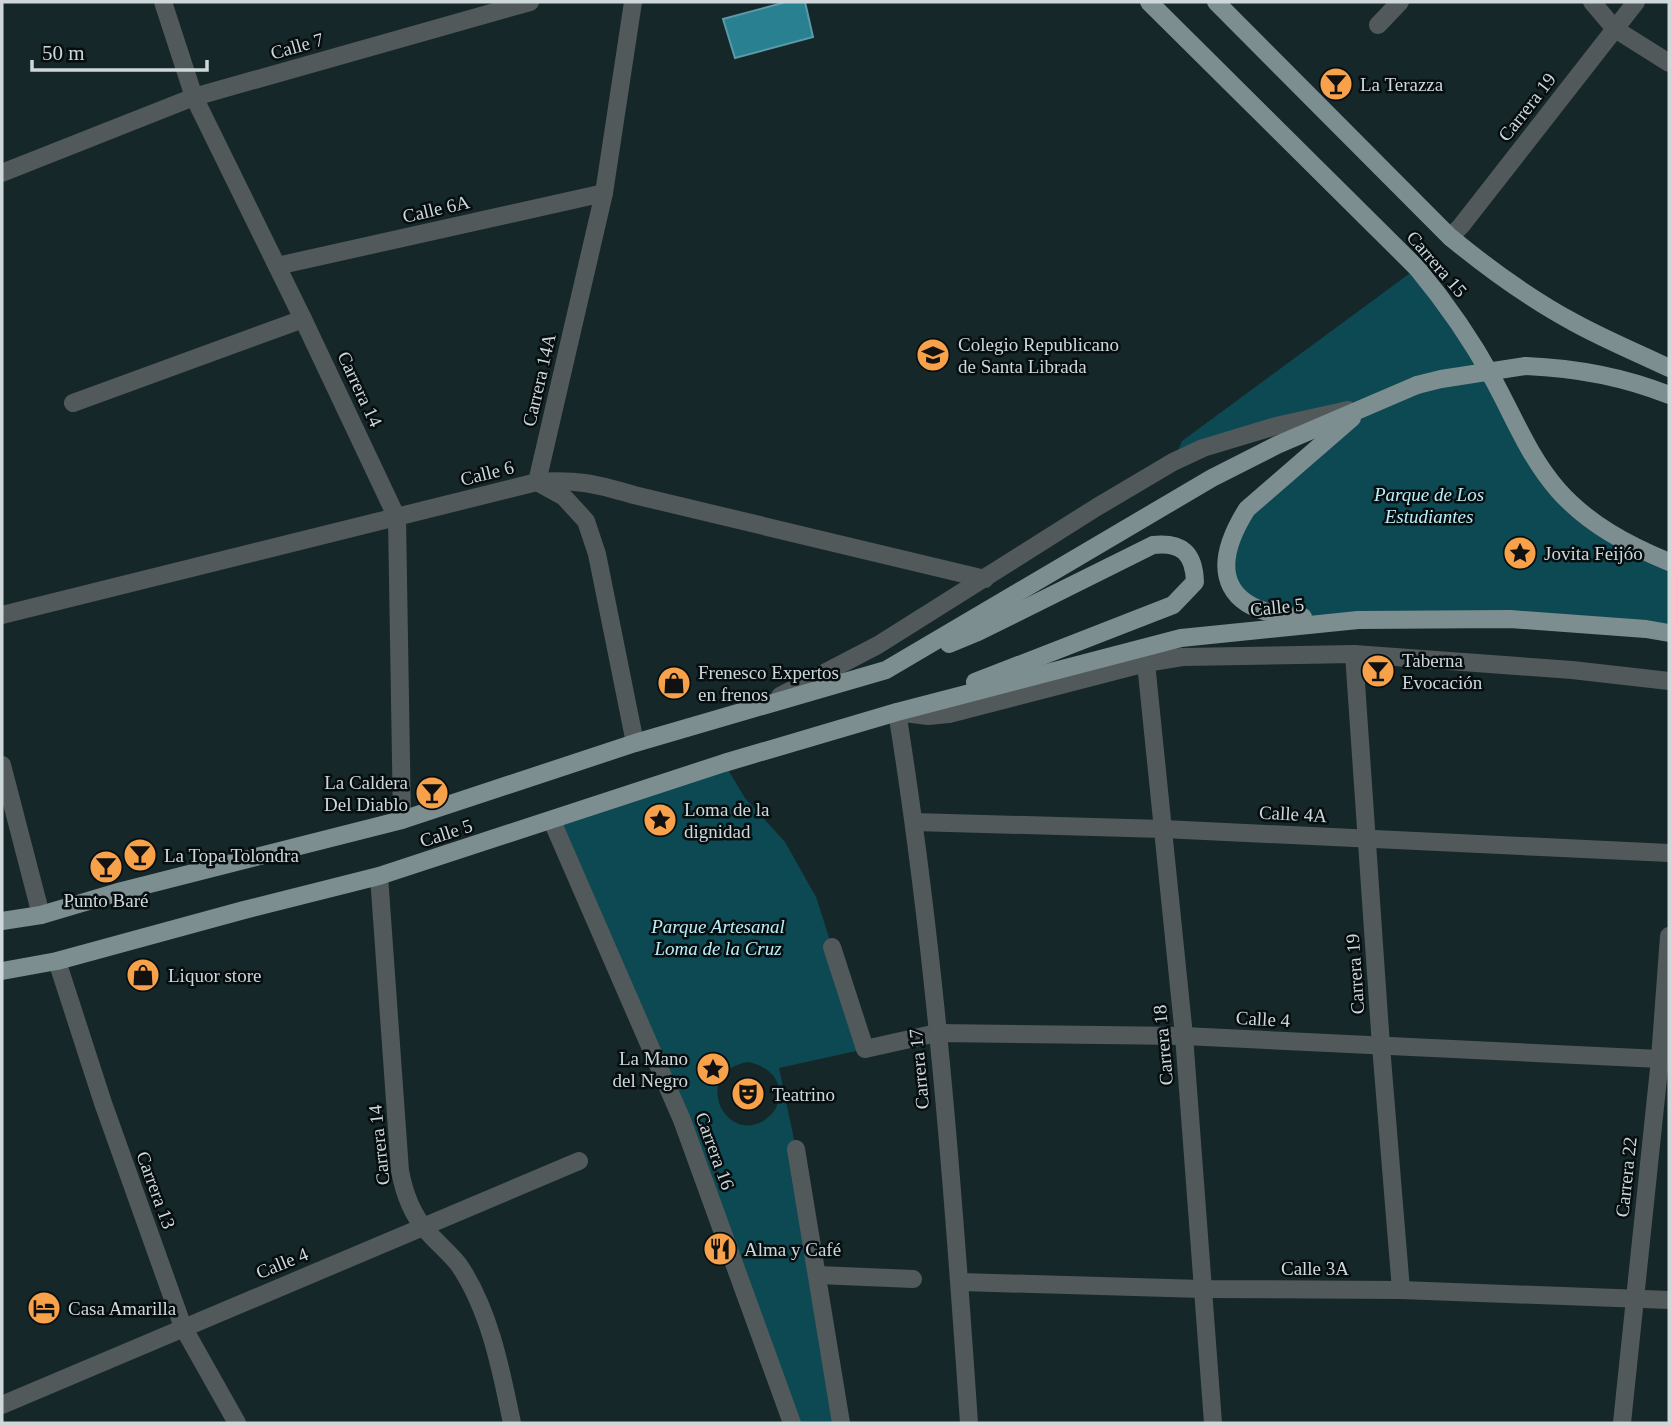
<svg xmlns="http://www.w3.org/2000/svg" width="1671" height="1425" font-family="'Times New Roman',serif">
<style>
.green{fill:#0d4953;fill-rule:evenodd}
.water{fill:#298090;stroke:#5a9aa6;stroke-width:2}
.lines{fill:none;stroke-linecap:round;stroke-linejoin:round}
.street{stroke:#51595b;stroke-width:18}
.primary{stroke:#7d8e91;stroke-width:18}
.primary-bridge{stroke:#7d8e91;stroke-width:18}
.labels{text-anchor:middle;dominant-baseline:central;stroke-width:5;stroke-linejoin:round;paint-order:stroke}
.street-label{font-size:19px;fill:#ced8db;stroke:#070e10}
.poi-label{font-size:19px;fill:#ced8db;stroke:#070e10;text-anchor:start}
.park-label{font-size:19px;font-style:italic;fill:#bceffa;stroke:#070e10}
</style>
<rect width="100%" height="100%" fill="#16272a"/>
<!-- green -->
<g class="green">
<path d="M1417,268L1558,491L1669,562V633L1281,616L1235,591L1234,529L1367,406L1173,462L1182,441Z"/>
<path d="M724,763L745,798L785,842L816,897L865,1049L779,1068L796,1149L841,1423H792L682,1120L552,821ZM748,1062C769,1066 786,1082 777,1105C775,1112 769,1117 763,1121C724,1144 691,1072 748,1062Z"/>
</g>
<!-- water -->
<path class="water" d="M786,2H805L813,37L735,58L723,19Z"/>
<g class="lines">
<!-- street -->
<g class="street">
<path d="M163,2L194,97L303,319L397,518L402,820"/>
<path d="M1592,2L1615,29L1669,63"/>
<path d="M1378,25L1400,2"/>
<path d="M2,173L194,97L530,2"/>
<path d="M1450,237L1461,226L1636,2"/>
<path d="M277,266L604,193"/>
<path d="M73,403L303,319"/>
<path d="M537,482L604,193L633,2"/>
<path d="M537,482L564,497L586,521L597,554L635,743"/>
<path d="M2,615L537,482C576,479 597,484 634,495L985,579"/>
<path d="M1354,654L1381,1046L1401,1290"/>
<path d="M1146,663L1184,1036L1213,1423"/>
<path d="M780,696L878,645L1097,507L1173,462L1203,448L1276,426L1348,410"/>
<path d="M2,765L41,915"/>
<path d="M552,821L682,1120L792,1423"/>
<path d="M914,822L1163,829L1669,853"/>
<path d="M379,876L400,1171C404,1192 411,1213 426,1230C436,1242 449,1252 459,1265C490,1311 501,1370 512,1423"/>
<path d="M832,947L865,1049L937,1033L1184,1036L1660,1059"/>
<path d="M57,961L103,1103L183,1327L237,1423"/>
<path d="M796,1149L841,1423"/>
<path d="M818,1275L913,1279"/>
<path d="M960,1282L1202,1289L1401,1290L1669,1300"/>
<path d="M2,1405L579,1161"/>
<path d="M969,1423C953,1186 935,947 897,712L928,716L949,714L1146,663L1182,657L1354,654L1572,670L1669,681"/>
<path d="M1622,1423L1660,1059L1669,936"/>
</g>
<!-- primary -->
<g class="primary">
<path d="M1149,2L1417,268C1446,303 1471,339 1493,379C1514,417 1529,457 1558,490C1588,524 1628,545 1669,562"/>
<path d="M1216,2L1450,237C1489,269 1530,299 1575,323C1606,340 1638,353 1669,368"/>
<path d="M1526,366C1574,368 1624,377 1669,395"/>
<path d="M1303,617C1227,614 1206,574 1247,509L1352,418"/>
<path d="M949,644L978,632L1153,545C1182,542 1194,553 1195,582L1173,605L975,682"/>
<path d="M2,921L41,915L122,891L402,820L635,743L886,670L1212,478L1277,445L1417,385"/>
<path d="M2,971L57,961L244,910L379,876L724,763L897,712L1181,638L1358,620L1510,619L1646,629L1669,633"/>
</g>
<!-- primary-bridge -->
<path class="primary-bridge" d="M1417,385L1441,379L1526,366"/>
</g>
<!-- icons -->
<defs>
<symbol id="bar-disc" viewBox="-11 -11 22 22"><circle r="9.5" fill="#f7a14a" stroke="#070e10"/><path d="M-6-5H6L.8 .8V4.5H3.5V6h-7V4.5H-.8V.8Z" fill="#111"/></symbol>
<symbol id="school-disc" viewBox="-11 -11 22 22"><circle r="9.5" fill="#f7a14a" stroke="#070e10"/><path d="M0-5L7-2L0 1L-7-2ZM-4 1L0 2.5L4 1V4Q0 6-4 4Z" fill="#111"/></symbol>
<symbol id="sight-disc" viewBox="-11 -11 22 22"><circle r="9.5" fill="#f7a14a" stroke="#070e10"/><path d="M0-6L1.8-2.2L6-1.7L2.9 1.2L3.7 5.4L0 3.3L-3.7 5.4L-2.9 1.2L-6-1.7L-1.8-2.2Z" fill="#111"/></symbol>
<symbol id="shop-disc" viewBox="-11 -11 22 22"><circle r="9.5" fill="#f7a14a" stroke="#070e10"/><path d="M-5-2.5h2.3a2.7 3.5 0 0 1 5.4 0H5L5.5 6h-11ZM-1.5-2.5h3a1.5 2.3 0 0 0-3 0Z" fill="#111"/></symbol>
<symbol id="theatre-disc" viewBox="-11 -11 22 22"><circle r="9.5" fill="#f7a14a" stroke="#070e10"/><path d="M-5-5.5Q0-4 5-5.5V0Q5 5 0 6Q-5 5-5 0ZM-3.3-2.5H-1v1.5H-3.3ZM1-2.5H3.3v1.5H1ZM-2.8 1Q0 5.5 2.8 1Z" fill="#111"/></symbol>
<symbol id="restaurant-disc" viewBox="-11 -11 22 22"><circle r="9.5" fill="#f7a14a" stroke="#070e10"/><path d="M-5-6h1v4h1v-4h1v4h1v-4h1v5L-1.5 .5V6h-2V.5L-5-1ZM5-6V6H3V1.5H1.5Q1.5-4 5-6Z" fill="#111"/></symbol>
<symbol id="hotel-disc" viewBox="-11 -11 22 22"><circle r="9.5" fill="#f7a14a" stroke="#070e10"/><path d="M-6-4.5h1.5V1H6V5H4.5V3h-9V5H-6ZM-4 0a1.8 1.8 0 1 1 3.6 0ZM.5 0V-2.5h3Q6-2.5 6 0Z" fill="#111"/></symbol>
</defs>
<g fill-rule="evenodd">
<use href="#bar-disc" x="1317" y="65" width="38" height="38"/>
<use href="#school-disc" x="914" y="336" width="38" height="38"/>
<use href="#sight-disc" x="1501" y="534" width="38" height="38"/>
<use href="#bar-disc" x="1359" y="652" width="38" height="38"/>
<use href="#shop-disc" x="655" y="664" width="38" height="38"/>
<use href="#bar-disc" x="413" y="774" width="38" height="38"/>
<use href="#sight-disc" x="641" y="801" width="38" height="38"/>
<use href="#bar-disc" x="121" y="836" width="38" height="38"/>
<use href="#bar-disc" x="87" y="848" width="38" height="38"/>
<use href="#shop-disc" x="124" y="956" width="38" height="38"/>
<use href="#sight-disc" x="694" y="1050" width="38" height="38"/>
<use href="#theatre-disc" x="729" y="1075" width="38" height="38"/>
<use href="#restaurant-disc" x="701" y="1230" width="38" height="38"/>
<use href="#hotel-disc" x="25" y="1289" width="38" height="38"/>
</g>
<g class="labels">
<!-- street labels -->
<g class="street-label">
<text transform="translate(297 46) rotate(-16)">Calle 7</text>
<text transform="translate(1527 107) rotate(-52)">Carrera 19</text>
<text transform="translate(436 209) rotate(-13)">Calle 6A</text>
<text transform="translate(1437 264) rotate(49)">Carrera 15</text>
<text transform="translate(539 380) rotate(-77)">Carrera 14A</text>
<text transform="translate(360 389) rotate(65)">Carrera 14</text>
<text transform="translate(487 473) rotate(-14)">Calle 6</text>
<text transform="translate(1277 607) rotate(-6)">Calle 5</text>
<text transform="translate(1293 814) rotate(3)">Calle 4A</text>
<text transform="translate(446 833) rotate(-18)">Calle 5</text>
<text transform="translate(1355 974) rotate(-94)">Carrera 19</text>
<text transform="translate(1263 1019) rotate(3)">Calle 4</text>
<text transform="translate(1163 1045) rotate(-95)">Carrera 18</text>
<text transform="translate(919 1069) rotate(-95)">Carrera 17</text>
<text transform="translate(379 1145) rotate(-96)">Carrera 14</text>
<text transform="translate(715 1151) rotate(70)">Carrera 16</text>
<text transform="translate(1626 1177) rotate(-84)">Carrera 22</text>
<text transform="translate(156 1190) rotate(70)">Carrera 13</text>
<text transform="translate(282 1263) rotate(-22)">Calle 4</text>
<text x="1315" y="1268">Calle 3A</text>
</g>
<!-- poi labels -->
<g class="poi-label">
<text x="1360" y="84">La Terazza</text>
<text x="958" y="344">Colegio Republicano<tspan x="958" dy="22">de Santa Librada</tspan></text>
<text x="1544" y="553">Jovita Feijóo</text>
<text x="1402" y="660">Taberna<tspan x="1402" dy="22">Evocación</tspan></text>
<text x="698" y="672">Frenesco Expertos<tspan x="698" dy="22">en frenos</tspan></text>
<text x="408" y="782" text-anchor="end">La Caldera<tspan x="408" dy="22">Del Diablo</tspan></text>
<text x="684" y="809">Loma de la<tspan x="684" dy="22">dignidad</tspan></text>
<text x="164" y="855">La Topa Tolondra</text>
<text x="106" y="900" text-anchor="middle">Punto Baré</text>
<text x="168" y="975">Liquor store</text>
<text x="688" y="1058" text-anchor="end">La Mano<tspan x="688" dy="22">del Negro</tspan></text>
<text x="772" y="1094">Teatrino</text>
<text x="744" y="1249">Alma y Café</text>
<text x="68" y="1308">Casa Amarilla</text>
</g>
<!-- park labels -->
<g class="park-label">
<text x="1429" y="494">Parque de Los<tspan x="1429" dy="22">Estudiantes</tspan></text>
<text x="718" y="926">Parque Artesanal<tspan x="718" dy="22">Loma de la Cruz</tspan></text>
</g>
</g>
<!-- border -->
<rect width="1671" height="1425" fill="none" stroke="#ced8db" stroke-width="7"/>
<!-- scale -->
<path d="M32 60v10h175v-10" fill="none" stroke="#ced8db" stroke-width="3.5"/>
<text x="42" y="60" font-size="21" fill="#ced8db" stroke="#070e10" stroke-width="5" paint-order="stroke">50 m</text>
</svg>
